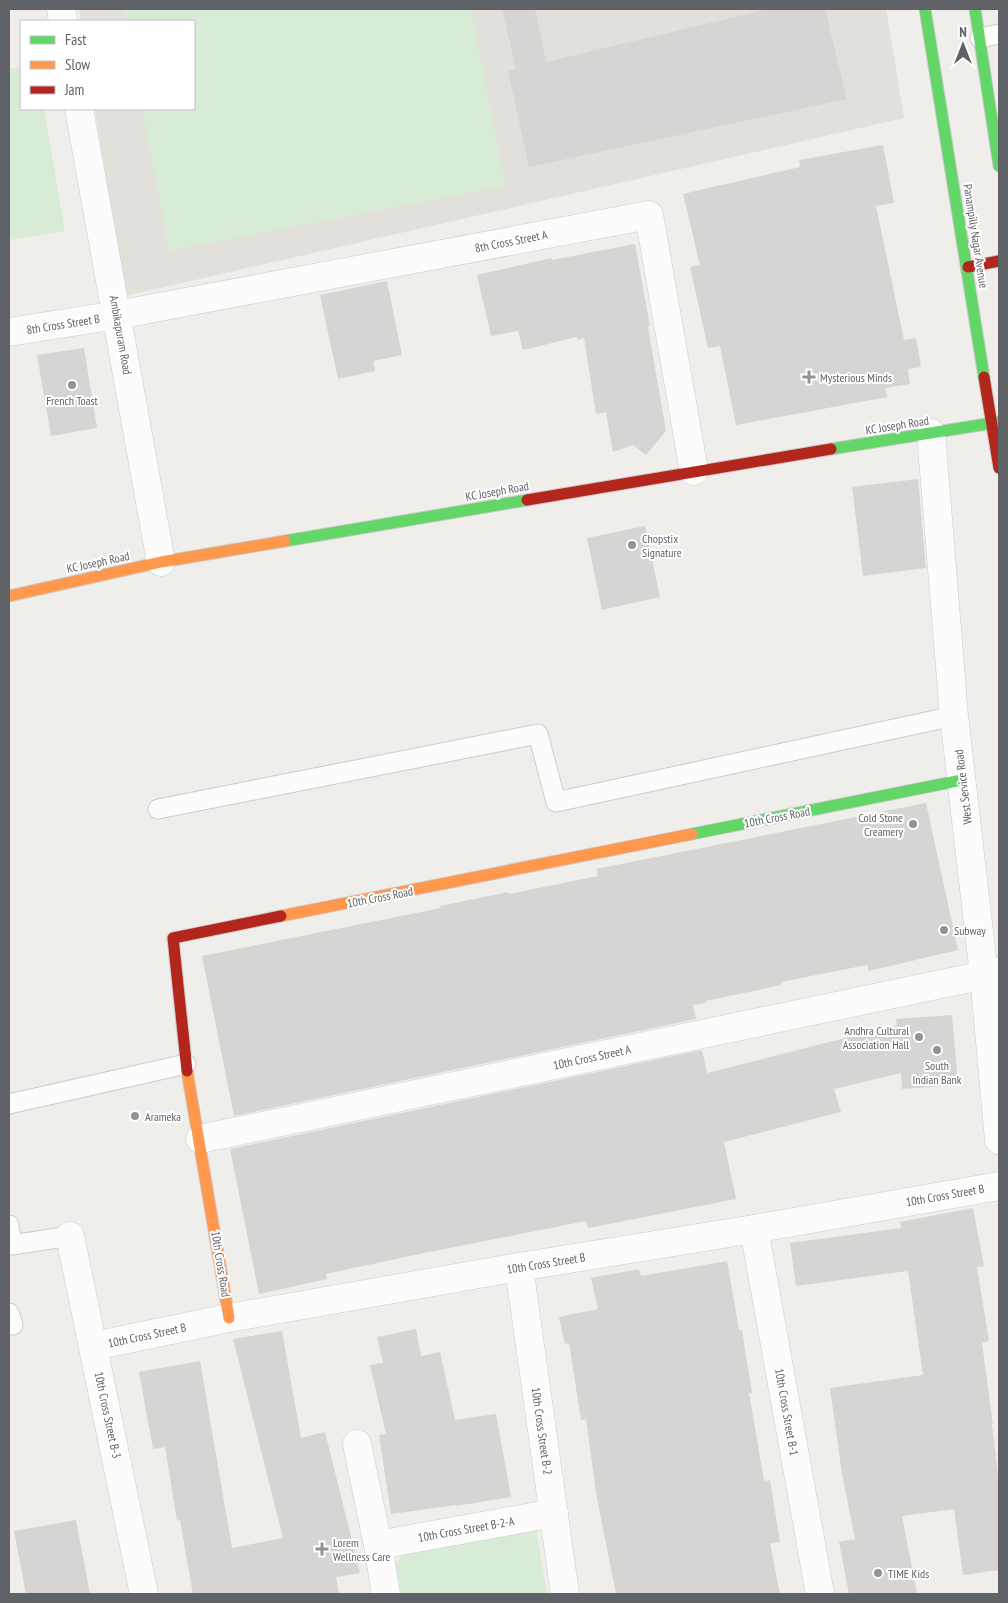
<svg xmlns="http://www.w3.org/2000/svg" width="1008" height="1603" font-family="'PT Sans Narrow',sans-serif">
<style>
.education{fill:#e2e0da}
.green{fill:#d8ebd6}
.building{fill:#d6d5d3}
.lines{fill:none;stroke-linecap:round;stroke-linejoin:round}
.lane-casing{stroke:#cbcccc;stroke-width:21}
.street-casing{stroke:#cbcccc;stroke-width:29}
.fast-casing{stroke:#cacacb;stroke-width:13}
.slow-casing{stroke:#cacacb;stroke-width:13}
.jam-casing{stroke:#cacacb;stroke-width:13}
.lane{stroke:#fdfcfc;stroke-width:19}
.street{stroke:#fdfcfc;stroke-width:28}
.fast{stroke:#63d668;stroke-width:11}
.slow{stroke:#ff974d;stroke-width:11}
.jam{stroke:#b3261e;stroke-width:11}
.poi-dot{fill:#919496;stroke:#fff;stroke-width:2}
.labels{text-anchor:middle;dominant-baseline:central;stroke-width:4;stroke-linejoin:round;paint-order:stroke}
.street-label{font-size:12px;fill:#5f6368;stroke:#fff}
.poi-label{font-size:12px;fill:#5f6368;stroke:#fff;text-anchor:start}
</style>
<rect width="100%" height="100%" fill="#efeeea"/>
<!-- education -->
<path class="education" d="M79,9H886L904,118L125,296L95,109H194V21H81Z"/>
<!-- green -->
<g class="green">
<path d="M122,9H471L506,186L169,251L142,109H194V21H125Z"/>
<path d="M21,67V109H44L65,231L9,240V69Z"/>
<path d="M536,1529L547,1594H400L394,1565L406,1552Z"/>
</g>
<!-- building -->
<g class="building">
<path d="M502,9H535L546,62L768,9H825L847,99L529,167L508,71L516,69Z"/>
<path d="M883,145L894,203L876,206L904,340L916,338L921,367L908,369L910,384L885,388L887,397L736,425L720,346L708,348L690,267L700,265L683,194L800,167L799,160Z"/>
<path d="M635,244L650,326L648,327L666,431L646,455L633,445L613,452L606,412L596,414L584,338L577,340V337L523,350L518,331L491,336L477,275L551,258L552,260Z"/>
<path d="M387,281L402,355L373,361L375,371L338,379L320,295Z"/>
<path d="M84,348L97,428L51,436L37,355Z"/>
<path d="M918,479L926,568L863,576L852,487Z"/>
<path d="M645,526L660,597L602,610L587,538Z"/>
<path d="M926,803L958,950L869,971L867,965L781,982V985L706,1001V1003L693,1005L696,1019L234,1116L202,956L441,908L440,906L508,892L509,894L598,876L596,869Z"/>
<path d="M952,1015L958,1085L902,1089L901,1073L834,1089L841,1112L724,1142L736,1199L588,1228L586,1221L424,1253L326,1274L327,1279L259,1294L230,1149L702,1050L707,1073L897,1025L896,1019Z"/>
<path d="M973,1208L984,1266L977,1267L989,1341L982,1343L993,1424H992L999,1483V1570L963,1575L954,1509L902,1516L917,1594H849L839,1542L855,1539L842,1474L830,1388L923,1375L908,1271L796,1286L790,1243L901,1228L900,1222Z"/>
<path d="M727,1261L739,1330H742L752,1393H749L764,1481L770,1480L780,1542L770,1543L780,1594H616L596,1493L586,1419L581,1420L569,1343L565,1344L559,1317L598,1309L591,1278L639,1269L641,1276Z"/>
<path d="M416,1329L421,1356L440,1352L455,1420L496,1414L511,1497L456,1506V1505L391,1514L379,1435L386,1434L370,1365L383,1363L377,1337Z"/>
<path d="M282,1331L301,1438L325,1432L360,1573L336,1577L339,1594H193L180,1520L177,1521L165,1447L153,1449L139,1372L200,1361L232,1548L283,1538L233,1339Z"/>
<path d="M76,1520L90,1594H26L14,1531Z"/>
</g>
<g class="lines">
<defs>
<g id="lane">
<path d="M980,38L999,34"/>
<path d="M158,809L538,734L556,802L954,716"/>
<path d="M9,1104L186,1064"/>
<path d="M9,1225L12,1245L70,1236"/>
<path d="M9,1313L13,1325"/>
</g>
<g id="street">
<path d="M61,9L63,21"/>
<path d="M79,109L161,562"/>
<path d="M9,332L117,315L649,215L694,471"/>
<path d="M931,433L954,716L984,975L999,1140"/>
<path d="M200,1139L999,972"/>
<path d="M754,1229L820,1594"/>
<path d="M70,1236L144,1594"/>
<path d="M519,1267L565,1594"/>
<path d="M94,1346L229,1318L519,1267L754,1229L999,1186"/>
<path d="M357,1444L378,1545L386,1594"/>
<path d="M378,1545L554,1513"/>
</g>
<g id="fast">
<path d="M925,9L984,377"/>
<path d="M975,9L999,166"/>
<path d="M831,449L999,422"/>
<path d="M285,541L527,500"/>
<path d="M692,834L962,780"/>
</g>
<g id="slow">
<path d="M9,596L161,562L285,541"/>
<path d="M281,916L692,834"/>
<path d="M187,1071L229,1318"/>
</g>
<g id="jam">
<path d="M968,267L999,261"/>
<path d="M984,377L999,468"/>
<path d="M527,500L831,449"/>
<path d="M187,1071L173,938L281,916"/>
</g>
</defs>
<!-- lane casing -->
<use href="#lane" class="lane-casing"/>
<!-- street casing -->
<use href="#street" class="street-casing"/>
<!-- fast casing -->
<use href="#fast" class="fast-casing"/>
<!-- slow casing -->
<use href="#slow" class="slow-casing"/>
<!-- jam casing -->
<use href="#jam" class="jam-casing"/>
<!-- lane -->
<use href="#lane" class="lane"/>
<!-- street -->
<use href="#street" class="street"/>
<!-- fast -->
<use href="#fast" class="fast"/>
<!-- slow -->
<use href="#slow" class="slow"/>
<!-- jam -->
<use href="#jam" class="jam"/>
</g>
<!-- markers -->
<g class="poi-dot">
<path d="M806.5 369.5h5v5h5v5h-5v5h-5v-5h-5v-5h5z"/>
<circle cx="72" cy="385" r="5"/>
<circle cx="632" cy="545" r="5"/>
<circle cx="913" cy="824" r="5"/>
<circle cx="944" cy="930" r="5"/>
<circle cx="919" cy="1037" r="5"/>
<circle cx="937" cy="1050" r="5"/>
<circle cx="135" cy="1116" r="5"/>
<path d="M319.5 1541.5h5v5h5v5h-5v5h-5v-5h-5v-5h5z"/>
<circle cx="878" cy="1573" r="5"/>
</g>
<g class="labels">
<!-- street labels -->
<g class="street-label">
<text transform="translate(976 236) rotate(81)">Panampilly Nagar Avenue</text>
<text transform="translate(511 241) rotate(-11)">8th Cross Street A</text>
<text transform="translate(63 324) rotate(-9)">8th Cross Street B</text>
<text transform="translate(121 335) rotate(80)">Ambikapuram Road</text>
<text transform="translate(897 425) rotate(-9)">KC Joseph Road</text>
<text transform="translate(497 491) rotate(-10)">KC Joseph Road</text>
<text transform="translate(98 562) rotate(-12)">KC Joseph Road</text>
<text transform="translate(963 787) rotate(-97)">West Service Road</text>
<text transform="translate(777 817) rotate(-11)">10th Cross Road</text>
<text transform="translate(380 897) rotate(-11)">10th Cross Road</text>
<text transform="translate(592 1057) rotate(-12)">10th Cross Street A</text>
<text transform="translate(945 1195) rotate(-10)">10th Cross Street B</text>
<text transform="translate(546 1263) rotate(-9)">10th Cross Street B</text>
<text transform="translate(221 1264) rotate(81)">10th Cross Road</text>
<text transform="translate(147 1335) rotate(-12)">10th Cross Street B</text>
<text transform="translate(787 1412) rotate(80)">10th Cross Street B-1</text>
<text transform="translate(108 1415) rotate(78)">10th Cross Street B-3</text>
<text transform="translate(542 1431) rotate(82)">10th Cross Street B-2</text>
<text transform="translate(466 1529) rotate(-10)">10th Cross Street B-2-A</text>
</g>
<!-- poi labels -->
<g class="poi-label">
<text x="820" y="377">Mysterious Minds</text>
<text x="72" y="400" text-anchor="middle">French Toast</text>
<text x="642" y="538">Chopstix<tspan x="642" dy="14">Signature</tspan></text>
<text x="903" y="817" text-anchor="end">Cold Stone<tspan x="903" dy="14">Creamery</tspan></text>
<text x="954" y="930">Subway</text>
<text x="909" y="1030" text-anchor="end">Andhra Cultural<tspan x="909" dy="14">Association Hall</tspan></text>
<text x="937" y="1065" text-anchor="middle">South<tspan x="937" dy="14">Indian Bank</tspan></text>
<text x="145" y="1116">Arameka</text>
<text x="333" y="1542">Lorem<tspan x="333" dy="14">Wellness Care</tspan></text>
<text x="888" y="1573">TIME Kids</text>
</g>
</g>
<!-- border -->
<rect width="1008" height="1603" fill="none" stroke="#5f6368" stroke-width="20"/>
<!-- legend -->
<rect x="20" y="20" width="175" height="90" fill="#ffffff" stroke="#bfc1c3"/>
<rect x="30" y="36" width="25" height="8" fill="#63d668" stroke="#bfc1c3"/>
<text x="65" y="45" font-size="15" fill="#5f6368">Fast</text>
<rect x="30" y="61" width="25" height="8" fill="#ff974d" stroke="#bfc1c3"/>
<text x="65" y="70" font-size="15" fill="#5f6368">Slow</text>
<rect x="30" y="86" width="25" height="8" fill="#b3261e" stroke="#bfc1c3"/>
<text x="65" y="95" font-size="15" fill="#5f6368">Jam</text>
<!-- north arrow -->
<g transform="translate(963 45)" stroke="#ffffff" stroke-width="4" paint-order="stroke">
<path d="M0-4L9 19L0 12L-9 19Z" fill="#5f6368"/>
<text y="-8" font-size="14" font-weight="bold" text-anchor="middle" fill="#5f6368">N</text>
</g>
</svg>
